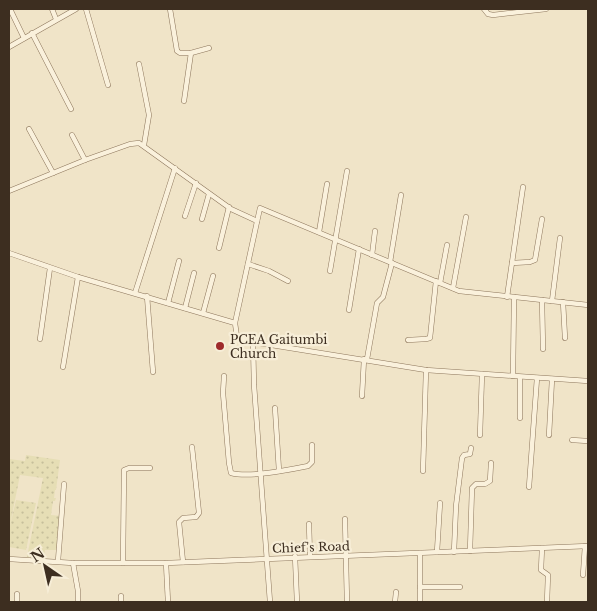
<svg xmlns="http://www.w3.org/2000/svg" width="597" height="611" font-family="'Libre Baskerville',serif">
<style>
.farmland{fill:url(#farmland-dots)}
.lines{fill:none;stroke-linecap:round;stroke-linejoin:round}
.street-casing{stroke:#8d765c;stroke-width:5.5}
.street{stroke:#faf1dc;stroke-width:4.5}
.poi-dot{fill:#9e2a2b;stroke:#f7eed8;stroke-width:2}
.labels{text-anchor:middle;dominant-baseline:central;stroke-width:4.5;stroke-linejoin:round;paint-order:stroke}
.poi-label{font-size:12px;fill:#3d2e20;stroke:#f7eed8;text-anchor:start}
.street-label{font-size:12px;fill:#3d2e20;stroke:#f7eed8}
</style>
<defs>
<pattern id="farmland-dots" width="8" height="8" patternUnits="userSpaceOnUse" patternTransform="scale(1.25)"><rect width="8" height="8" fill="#e6deb5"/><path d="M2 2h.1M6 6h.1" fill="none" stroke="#c6bf9b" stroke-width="1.8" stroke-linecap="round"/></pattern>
</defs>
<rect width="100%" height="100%" fill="#f0e4c8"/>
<!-- farmland -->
<path class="farmland" d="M26,455L60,460L56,490H55L54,498H56L55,501H53L51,515L61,516L57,550H45L44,558L27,557L43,478L20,475L9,530L16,500L36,503L26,550L9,547V459L25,461Z"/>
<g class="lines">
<defs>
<g id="street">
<path d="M10,9L24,38"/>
<path d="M52,9L56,19"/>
<path d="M86,9L108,85"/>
<path d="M170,9L177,51L180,53H191L184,101"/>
<path d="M484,9L488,14L493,15L546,9"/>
<path d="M32,33L71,109"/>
<path d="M9,47L76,9"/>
<path d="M191,53L209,48"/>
<path d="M139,64L149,115L144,145"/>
<path d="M29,129L53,173"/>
<path d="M72,135L85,160"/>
<path d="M9,191L85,160L130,144L139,143L231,209L257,221"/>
<path d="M185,216L196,183"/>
<path d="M202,219L209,194"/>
<path d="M319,232L327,184"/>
<path d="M219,248L229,207"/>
<path d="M9,253L78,277L235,323L237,337L253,342L426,370L588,381"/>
<path d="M372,255L375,231"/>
<path d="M390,262L401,195"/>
<path d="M512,263L530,262L535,260L542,219"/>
<path d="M248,264L269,271L288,281"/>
<path d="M330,271L347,171"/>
<path d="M440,283L447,245"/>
<path d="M453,288L466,217"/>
<path d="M135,293L175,168"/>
<path d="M147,296L153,372"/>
<path d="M507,297L523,187"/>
<path d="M542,300L543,349"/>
<path d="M552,301L560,238"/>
<path d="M563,302L565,338"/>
<path d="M168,303L179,261"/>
<path d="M185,308L194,273"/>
<path d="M349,310L359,249"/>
<path d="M203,313L213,276"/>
<path d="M235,323L260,208L459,291L588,305"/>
<path d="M40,339L50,268"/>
<path d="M408,340L426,339L430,338L436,281"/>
<path d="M253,342L254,385L270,602"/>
<path d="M367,359L377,303L383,297L392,263"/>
<path d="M63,367L78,277"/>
<path d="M224,376L223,393L229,463L231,473C250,478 288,470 308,466L312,462V445"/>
<path d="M513,376L514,297"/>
<path d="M362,396L364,359"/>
<path d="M275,408L279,471"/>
<path d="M520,418V377"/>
<path d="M480,435L482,374"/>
<path d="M549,435L552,379"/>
<path d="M572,440L588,441"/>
<path d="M423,471L426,370"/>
<path d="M529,487L537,378"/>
<path d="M345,519L347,602"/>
<path d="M309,524L310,556"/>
<path d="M542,548L541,570L548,575L547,602"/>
<path d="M470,551L472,488L476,484H485L490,481L491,463"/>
<path d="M437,552L440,503"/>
<path d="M454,552L456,506L462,458L464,455L470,454L471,448"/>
<path d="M420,553V602"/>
<path d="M295,556L297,602"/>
<path d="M9,559L73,563"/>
<path d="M58,561L64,484"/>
<path d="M183,562L179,522L183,518L196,517L199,513L192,447"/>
<path d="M123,563L124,470L129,468H150"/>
<path d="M166,563L168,602"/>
<path d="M583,575L585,546"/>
<path d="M420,587H460"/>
<path d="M17,602V594"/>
<path d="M78,602V591L73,563H166L588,546"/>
<path d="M121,602V596"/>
<path d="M395,602L396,592"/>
</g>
</defs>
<!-- street casing -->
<use href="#street" class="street-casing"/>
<!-- street -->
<use href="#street" class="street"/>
</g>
<!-- markers -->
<circle class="poi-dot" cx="220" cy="346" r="5"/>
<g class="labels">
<!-- poi labels -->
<g class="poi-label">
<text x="230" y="339">PCEA Gaitumbi<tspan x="230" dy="14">Church</tspan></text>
</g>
<!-- street labels -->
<g class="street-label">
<text transform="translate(311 547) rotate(-2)">Chief's Road</text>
</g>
</g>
<!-- border -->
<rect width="597" height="611" fill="none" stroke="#3d2e20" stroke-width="20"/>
<!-- north arrow -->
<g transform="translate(45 566) rotate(326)" stroke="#f7eed8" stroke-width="4" paint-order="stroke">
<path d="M0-4L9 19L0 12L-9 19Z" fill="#3d2e20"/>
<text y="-8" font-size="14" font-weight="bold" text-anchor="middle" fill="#3d2e20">N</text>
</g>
</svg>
